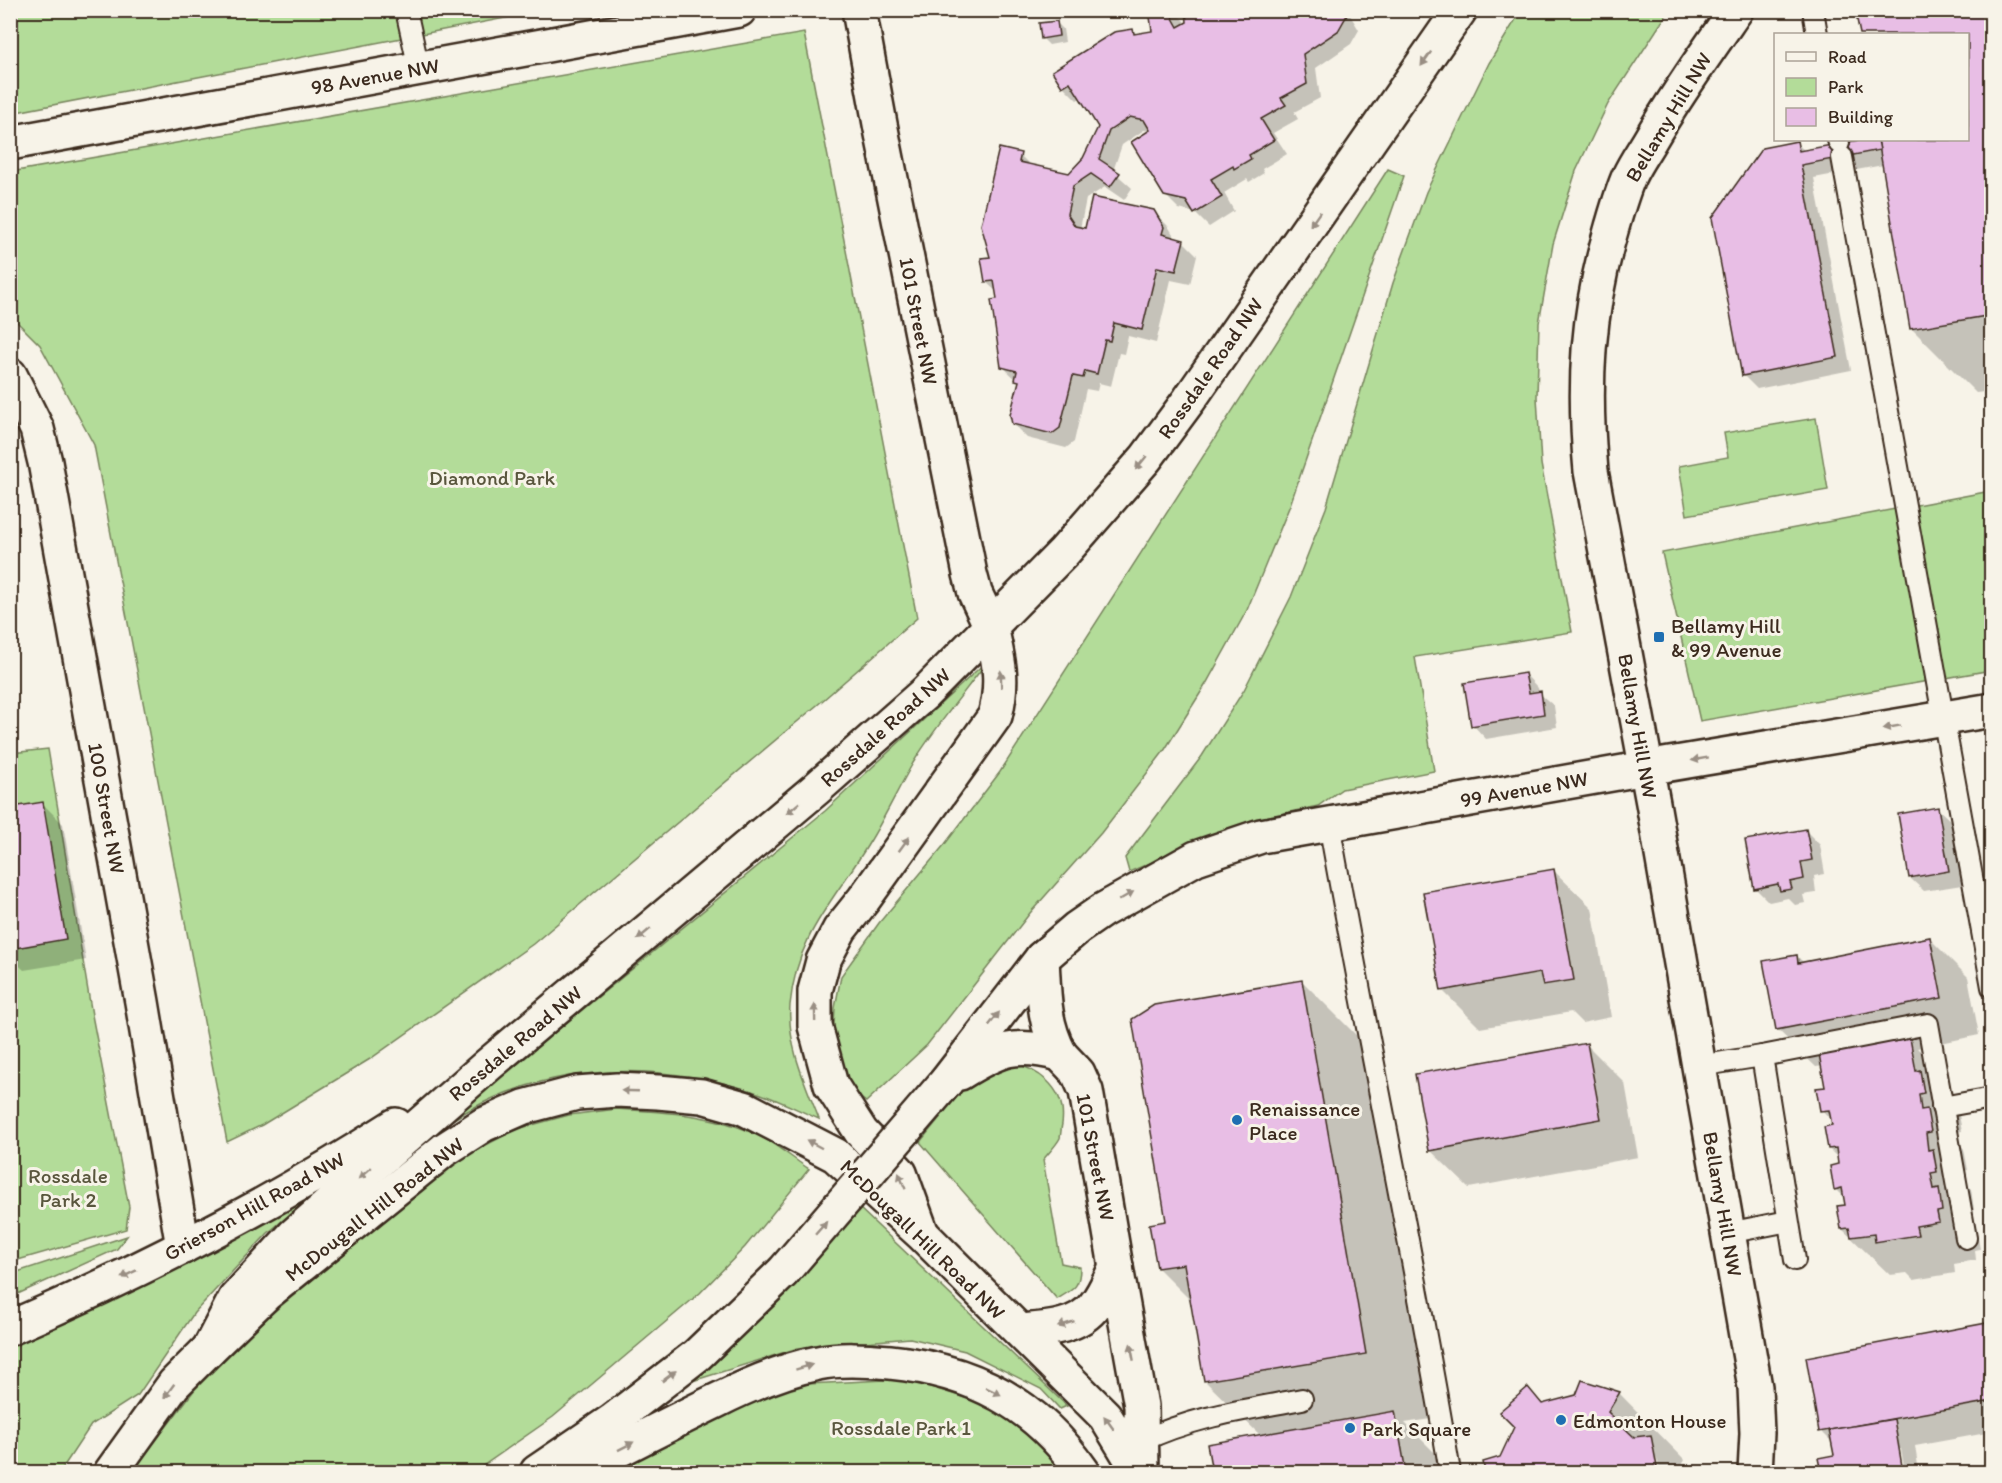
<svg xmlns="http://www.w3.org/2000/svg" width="2002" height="1483" font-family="Itim,sans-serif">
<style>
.green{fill:#b3dc99;stroke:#77835c;stroke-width:1.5}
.shadow{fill:#0003}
.building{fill:#e8bee5;stroke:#3b2a1e;stroke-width:1.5}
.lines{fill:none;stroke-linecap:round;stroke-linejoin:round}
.lane-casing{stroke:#3b2a1e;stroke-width:24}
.street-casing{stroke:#3b2a1e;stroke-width:38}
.secondary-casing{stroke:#3b2a1e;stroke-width:38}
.lane{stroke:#f7f3e8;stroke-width:20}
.street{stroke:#f7f3e8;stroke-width:33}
.secondary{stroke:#f7f3e8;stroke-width:33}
.secondary-bridge-casing{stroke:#3b2a1e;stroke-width:38;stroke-linecap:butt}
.secondary-bridge{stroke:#f7f3e8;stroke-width:33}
.oneway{fill:#998e83}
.poi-dot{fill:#1f6fb2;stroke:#f7f3e8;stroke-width:2}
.labels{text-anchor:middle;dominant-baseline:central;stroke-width:6;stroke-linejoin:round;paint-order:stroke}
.street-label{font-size:21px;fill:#3b2a1e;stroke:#f7f3e8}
.park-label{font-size:21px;fill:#59563d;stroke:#f7f3e8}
.poi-label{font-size:21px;fill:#3b2a1e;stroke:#f7f3e8;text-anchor:start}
</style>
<rect width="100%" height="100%" fill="#f7f3e8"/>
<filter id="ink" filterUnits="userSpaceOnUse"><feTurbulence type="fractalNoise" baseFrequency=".0167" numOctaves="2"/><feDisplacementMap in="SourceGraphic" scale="12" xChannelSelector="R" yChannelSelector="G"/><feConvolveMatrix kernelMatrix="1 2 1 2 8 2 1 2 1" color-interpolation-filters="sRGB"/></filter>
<g filter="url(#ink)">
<!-- green -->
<g class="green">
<path d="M11,11H542L11,113Z"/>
<path d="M1521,11H1669L1608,104L1576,171L1553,244L1539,323L1537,397L1541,464L1572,632L1415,657L1434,771L1342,789L1318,806L1252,820L1129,872L1125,858L1202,756L1244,690L1291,597L1326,508L1393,283L1426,192L1489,63Z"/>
<path d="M804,33L917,618L822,701L533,944L370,1059L262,1125L227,1142L94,445L40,345L11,316V172Z"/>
<path d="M1388,169L1404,176L1290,505L1247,610L1206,684L1164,751L1101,833L1030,913L927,1045L866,1102L853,1092L841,1070L833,1042L835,1008L841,976L879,923L945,844L1000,772Z"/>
<path d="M1816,418L1828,490L1687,515L1679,466L1728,457L1724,433Z"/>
<path d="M1991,491V670L1700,721L1662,553Z"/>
<path d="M989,659C964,693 935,727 913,763C898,789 885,817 869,843C835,900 797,933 790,1005C787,1045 805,1083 819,1119C800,1111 781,1101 761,1094C668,1063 561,1061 473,1108C457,1116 442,1127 427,1137L825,811Z"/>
<path d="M48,749L92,1015L129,1207L126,1229L11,1262V753Z"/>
<path d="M1006,1061C1037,1068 1067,1087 1062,1124C1061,1128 1061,1134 1060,1138C1056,1146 1048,1153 1043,1160L1061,1263L1080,1267C1080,1287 1074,1289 1057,1299L920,1142L964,1088Z"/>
<path d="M617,1109C668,1112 721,1114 767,1140C782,1149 795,1160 809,1169L745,1247L700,1293L553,1417L474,1472H132L195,1389L271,1314L461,1158L517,1129L569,1115Z"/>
<path d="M311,1196L268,1233L194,1313L138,1395L91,1425L60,1472H11V1337Z"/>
<path d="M857,1206L1067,1406L1060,1409L1041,1389L965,1351L910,1338L798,1348L686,1383Z"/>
<path d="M127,1236L117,1249L11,1297V1274Z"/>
<path d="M905,1379L1004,1410L1073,1472H612L788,1385Z"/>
</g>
<!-- shadow -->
<g class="shadow">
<path d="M1150,10H1173L1184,21L1185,25L1279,10H1347L1359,30L1351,44L1316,68L1320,98L1294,112L1298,119L1273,133L1287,154L1262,169L1264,173L1249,182L1247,179L1224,193L1234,211L1209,227L1195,213L1179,209L1165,195L1151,131L1144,130L1122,145L1113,171L1132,188L1124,200L1105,187L1086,199L1080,229L1087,230L1154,212L1168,226L1176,239L1183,241L1197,255L1190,284L1171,280L1156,343L1128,336L1124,354L1119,353L1111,386L1099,383L1097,391L1086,389L1074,442L1066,448L1027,438L1013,424L1020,383L1002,366L998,293L986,282L1020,155L1032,167L1069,175L1084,159L1100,126L1082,97L1077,100L1063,86L1054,72L1133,30L1138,35L1154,33Z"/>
<path d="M1857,10H1992V391L1976,393L1911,328L1883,165L1814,178L1851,370L1757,389L1743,375L1796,143L1805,151L1867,140H1968V34H1861Z"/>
<path d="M1056,22L1063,29L1065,42L1049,45L1042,38Z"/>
<path d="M1525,674L1538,688L1539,693L1554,706L1557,727L1486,739L1473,725Z"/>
<path d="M42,803L63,824L86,960L24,970L10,957V806L18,804L20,807Z"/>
<path d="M1938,809L1952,822L1962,885L1924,891L1910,878Z"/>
<path d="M1806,831L1820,845L1825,874L1814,876L1816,893L1803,895L1805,903L1795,905L1788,898L1769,902L1755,888Z"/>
<path d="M1553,870L1592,908L1611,1017L1582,1023L1571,1012L1480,1028L1442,990Z"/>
<path d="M1930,939L1968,977L1979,1035L1917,1048L1948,1078L1952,1103L1958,1110L1962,1131L1956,1132L1958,1142L1964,1149L1968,1170L1963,1171L1965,1184L1971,1189L1974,1210L1969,1211L1971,1222L1976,1228L1980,1249L1975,1250L1976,1260L1954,1264L1955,1273L1914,1280L1907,1273L1890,1275L1842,1229L1847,1206L1845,1199L1835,1189L1840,1165L1839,1159L1829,1149L1833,1126L1832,1121L1822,1110L1826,1088L1823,1066L1816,1067L1777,1029L1797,956L1804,963Z"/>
<path d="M1302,981L1367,1046L1430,1419L1405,1423L1454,1472H1214L1209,1445L1261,1436L1205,1381L1192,1302L1158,1268L1168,1222Z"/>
<path d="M1587,1045L1625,1083L1638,1157L1469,1188L1430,1150Z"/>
<path d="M1992,1323V1432L1915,1446L1919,1472H1905L1901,1449H1898L1902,1472H1822L1820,1459L1836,1456L1833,1443L1821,1431Z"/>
<path d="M1528,1389L1544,1405L1619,1393L1685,1460L1681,1467L1686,1472H1660L1657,1459L1653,1455L1657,1472H1486L1485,1463L1501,1458L1516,1427Z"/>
</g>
<!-- building -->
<g class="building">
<path d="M1149,10H1171L1173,18L1178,27L1187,22L1186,10H1343L1347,15L1338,31L1303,54L1307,84L1281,98L1286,105L1261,119L1274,140L1249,155L1251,159L1234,169L1233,166L1211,179L1222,197L1194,214L1186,201L1164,196L1131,142L1150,130L1144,120L1130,117L1109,131L1099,159L1120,173L1110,187L1091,174L1073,186L1067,214L1075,226L1085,228L1092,197L1154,210L1164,227L1162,234L1184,240L1176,271L1157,267L1142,330L1114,323L1110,341L1105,340L1097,374L1085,371L1083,378L1073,376L1060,428L1052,434L1012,424L1010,415L1019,381L1015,380L1017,371L1001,367L991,300L997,299L994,281L985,282L981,258L990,257L981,225L999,148L1021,153L1019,162L1069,173L1083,158L1098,127L1070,82L1062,87L1052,71L1114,32L1133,29L1134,34L1152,31Z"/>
<path d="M1855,10H1992V315L1910,329L1878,140H1968V34H1860Z"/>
<path d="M1057,21L1059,36L1041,39L1039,23Z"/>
<path d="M1859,140H1878L1880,150L1801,165L1838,357L1742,376L1712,218L1762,148L1797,141L1799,151Z"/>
<path d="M1525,673L1529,693L1541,691L1544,714L1471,726L1464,683Z"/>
<path d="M43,802L66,939L10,949V804L18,803L19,806Z"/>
<path d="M1938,807L1949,871L1909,878L1898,814Z"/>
<path d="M1806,829L1812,860L1801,862L1804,879L1790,882L1792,889L1780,891L1778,884L1754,889L1745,840Z"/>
<path d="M1554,869L1574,980L1543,985L1540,973L1441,991L1423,892Z"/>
<path d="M1930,937L1942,998L1776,1030L1763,961L1797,955L1798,963Z"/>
<path d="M1302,980L1366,1354L1204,1381L1184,1264L1157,1268L1149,1224L1166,1221L1132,1019L1154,1005Z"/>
<path d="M1887,1037L1888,1042L1910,1038L1916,1071L1920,1070L1924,1093L1919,1094L1921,1110L1927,1109L1931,1132L1926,1133L1928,1150L1933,1149L1937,1172L1931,1173L1934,1189L1939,1188L1942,1211L1937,1212L1939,1222L1916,1226L1918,1235L1875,1242L1874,1234L1851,1237L1849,1228L1841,1229L1837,1206L1845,1205L1842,1188L1834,1190L1830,1166L1838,1164L1836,1148L1828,1149L1824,1127L1832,1125L1829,1110L1820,1111L1816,1088L1825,1087L1819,1054Z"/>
<path d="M1587,1043L1601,1119L1429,1151L1415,1074Z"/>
<path d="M1992,1322V1401L1819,1432L1806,1357Z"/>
<path d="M1582,1380L1620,1392L1608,1412L1634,1437L1651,1435L1657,1467L1638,1472H1485L1483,1462L1500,1457L1514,1427L1499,1412L1528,1387L1542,1404L1576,1395Z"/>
<path d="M1395,1411L1406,1472H1212L1207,1444Z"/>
<path d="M1894,1419L1903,1472H1821L1818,1458L1834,1455L1829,1430Z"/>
</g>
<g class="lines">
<defs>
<g id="lane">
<path d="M406,10L419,69"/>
<path d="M1813,10L1817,34"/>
<path d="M1838,140L1839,143"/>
<path d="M1842,157L1992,987"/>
<path d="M1329,823C1367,1040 1414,1255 1450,1472"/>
<path d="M1699,1066L1762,1056"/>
<path d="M1942,1107L1992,1098"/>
<path d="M1728,1233L1788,1221"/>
<path d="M1795,1260L1762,1056L1928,1024L1966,1238"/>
<path d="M1142,1441C1195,1416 1245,1410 1302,1399"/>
</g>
<g id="street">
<path d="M859,10L880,124L970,574L975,593L991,627"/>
<path d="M10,143L739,10"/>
<path d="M10,375L37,429L45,462L142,1002L183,1247"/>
<path d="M1646,768L1992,710"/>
<path d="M1060,1054L1078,1073L1086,1091L1116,1267"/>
</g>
<g id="secondary">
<path d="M1736,10C1706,53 1676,95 1650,140C1643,152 1635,163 1629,176C1622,192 1617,210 1612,227C1587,312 1583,384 1591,471L1653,803L1755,1387L1757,1433L1755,1472"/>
<path d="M1042,958C1044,993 1043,1022 1060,1054"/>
<path d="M960,1073C999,1049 1015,1042 1060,1054"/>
<path d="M946,1082L1042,958L1077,928L1103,910L1196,858L1261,836L1646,768"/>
<path d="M921,1231L900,1173L861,1132L831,1085L815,1026V991L823,961L840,929L864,899L995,716C1004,681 999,662 991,627"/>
<path d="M1116,1267L1141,1406L1142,1472"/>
<path d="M10,1328C144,1270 273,1204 396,1125"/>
<path d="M1020,1331C1046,1329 1078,1328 1095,1305C1104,1294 1110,1279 1116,1267"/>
<path d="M209,1349L235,1299L294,1235L488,1065L816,789L925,693L1064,552L1146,458L1189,400L1460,10"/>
<path d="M111,1472L174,1384L209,1349L266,1294L444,1150L483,1125L524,1107L577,1093L617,1090L658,1092L702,1096L744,1108L835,1155L923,1235L1105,1416L1139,1472"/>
<path d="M537,1472L612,1421L697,1355L783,1272"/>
<path d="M574,1472C622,1449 668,1424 716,1401C748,1385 782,1370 818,1363C840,1358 867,1360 890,1362C972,1370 1037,1404 1083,1472"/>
</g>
</defs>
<!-- lane casing -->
<use href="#lane" class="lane-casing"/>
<!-- street casing -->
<use href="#street" class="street-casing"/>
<!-- secondary casing -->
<use href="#secondary" class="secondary-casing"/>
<!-- lane -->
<use href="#lane" class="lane"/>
<!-- street -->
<use href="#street" class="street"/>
<!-- secondary -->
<use href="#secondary" class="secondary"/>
<defs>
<path id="secondary-bridge" d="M783,1272L946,1082"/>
</defs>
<!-- secondary-bridge casing -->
<use href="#secondary-bridge" class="secondary-bridge-casing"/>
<!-- secondary-bridge -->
<use href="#secondary-bridge" class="secondary-bridge"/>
</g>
<!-- one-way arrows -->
<defs><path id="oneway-solid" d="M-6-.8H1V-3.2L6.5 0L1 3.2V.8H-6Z" transform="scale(1.5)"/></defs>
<g class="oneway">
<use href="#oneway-solid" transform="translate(1426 59) rotate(125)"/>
<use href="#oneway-solid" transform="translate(1315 219) rotate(125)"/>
<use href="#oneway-solid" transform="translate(1141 463) rotate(129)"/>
<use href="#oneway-solid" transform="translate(1001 679) rotate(-92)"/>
<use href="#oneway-solid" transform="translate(1892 727) rotate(170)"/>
<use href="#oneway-solid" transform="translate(1700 759) rotate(170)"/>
<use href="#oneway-solid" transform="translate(793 808) rotate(140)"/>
<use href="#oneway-solid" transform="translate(904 844) rotate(-54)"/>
<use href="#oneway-solid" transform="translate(1126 896) rotate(-30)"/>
<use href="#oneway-solid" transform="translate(644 934) rotate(140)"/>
<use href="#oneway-solid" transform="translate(815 1013) rotate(-91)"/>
<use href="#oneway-solid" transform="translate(994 1019) rotate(-52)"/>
<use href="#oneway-solid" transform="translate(630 1091) rotate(-178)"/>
<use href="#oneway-solid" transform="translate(814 1144) rotate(-152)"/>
<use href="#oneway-solid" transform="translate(365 1173) rotate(139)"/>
<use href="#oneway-solid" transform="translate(902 1181) rotate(-113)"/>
<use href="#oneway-solid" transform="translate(821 1228) rotate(-49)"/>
<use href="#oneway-solid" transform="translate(129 1274) rotate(154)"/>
<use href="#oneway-solid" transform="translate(1066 1324) rotate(161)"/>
<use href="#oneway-solid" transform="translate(1132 1352) rotate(-101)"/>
<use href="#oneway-solid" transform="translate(804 1367) rotate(-17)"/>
<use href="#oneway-solid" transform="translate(669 1376) rotate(-38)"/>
<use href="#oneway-solid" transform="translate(169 1391) rotate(126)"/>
<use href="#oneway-solid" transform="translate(993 1391) rotate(26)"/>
<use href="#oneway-solid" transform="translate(1109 1423) rotate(-126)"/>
<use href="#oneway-solid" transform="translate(626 1446) rotate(-27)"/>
</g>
</g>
<!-- markers -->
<g class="poi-dot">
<rect x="1653" y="631" width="12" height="12" rx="3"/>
<circle cx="1237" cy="1120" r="6"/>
<circle cx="1561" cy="1420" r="6"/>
<circle cx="1350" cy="1428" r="6"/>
</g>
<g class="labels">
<!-- street labels -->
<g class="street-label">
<text transform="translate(375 76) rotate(-10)">98 Avenue NW</text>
<text transform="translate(1668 117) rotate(-59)">Bellamy Hill NW</text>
<text transform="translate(919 321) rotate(79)">101 Street NW</text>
<text transform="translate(1210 368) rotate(-55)">Rossdale Road NW</text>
<text transform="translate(1638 726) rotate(80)">Bellamy Hill NW</text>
<text transform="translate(885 727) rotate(-42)">Rossdale Road NW</text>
<text transform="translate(1524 789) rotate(-10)">99 Avenue NW</text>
<text transform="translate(107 808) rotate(80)">100 Street NW</text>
<text transform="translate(515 1043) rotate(-40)">Rossdale Road NW</text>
<text transform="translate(1096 1157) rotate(79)">101 Street NW</text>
<text transform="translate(1723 1204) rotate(80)">Bellamy Hill NW</text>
<text transform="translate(254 1206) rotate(-29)">Grierson Hill Road NW</text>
<text transform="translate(374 1209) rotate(-38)">McDougall Hill Road NW</text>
<text transform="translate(923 1239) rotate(44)">McDougall Hill Road NW</text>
</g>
<!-- park labels -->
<g class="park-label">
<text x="492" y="477">Diamond Park</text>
<text x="68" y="1175">Rossdale<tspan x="68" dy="24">Park 2</tspan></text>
<text x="901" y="1427">Rossdale Park 1</text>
</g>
<!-- poi labels -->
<g class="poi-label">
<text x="1671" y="625">Bellamy Hill<tspan x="1671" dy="24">&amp; 99 Avenue</tspan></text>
<text x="1249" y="1108">Renaissance<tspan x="1249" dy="24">Place</tspan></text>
<text x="1573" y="1420">Edmonton House</text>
<text x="1362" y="1428">Park Square</text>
</g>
</g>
<!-- margin -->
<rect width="2002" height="1483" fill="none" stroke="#f7f3e8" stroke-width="36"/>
<rect x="18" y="18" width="1966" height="1447" fill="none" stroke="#3b2a1e" stroke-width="2" filter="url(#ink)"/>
<!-- legend -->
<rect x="1774" y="33" width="195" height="108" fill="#f7f3e8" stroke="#aca397" stroke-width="1.5"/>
<rect x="1786" y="52" width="30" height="9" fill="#f7f3e8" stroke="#aca397" stroke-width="1.5"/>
<text x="1828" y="63" font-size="18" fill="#3b2a1e">Road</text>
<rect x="1786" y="78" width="30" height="18" fill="#b3dc99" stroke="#aca397" stroke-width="1.5"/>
<text x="1828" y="93" font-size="18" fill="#3b2a1e">Park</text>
<rect x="1786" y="108" width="30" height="18" fill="#e8bee5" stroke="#aca397" stroke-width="1.5"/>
<text x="1828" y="123" font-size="18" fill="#3b2a1e">Building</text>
</svg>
